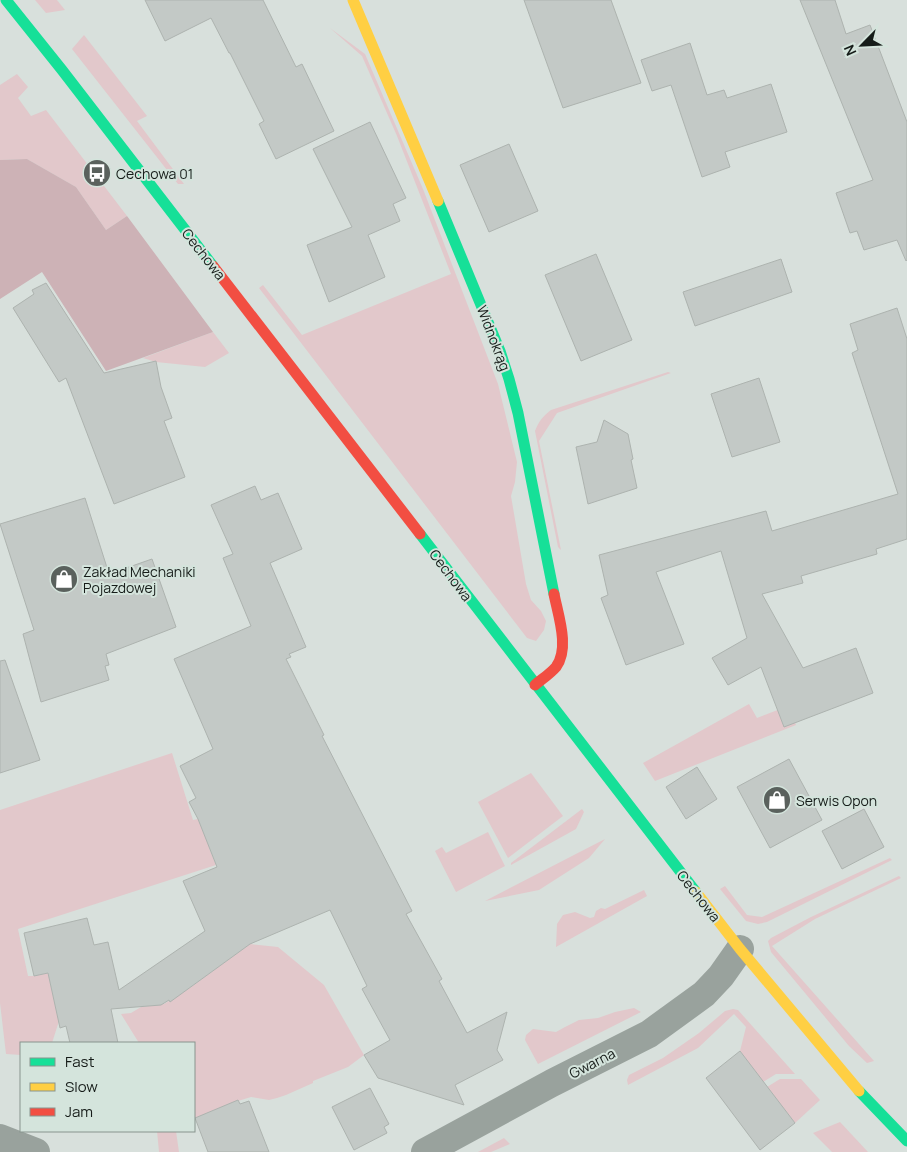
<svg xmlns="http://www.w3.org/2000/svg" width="907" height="1152" font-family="Manrope,sans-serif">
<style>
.green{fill:#e2c8cb}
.forest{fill:#cdb2b6}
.building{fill:#c3c9c6;stroke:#adb3af}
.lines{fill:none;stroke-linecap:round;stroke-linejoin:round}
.street{stroke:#99a29d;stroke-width:28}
.fast{stroke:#16e098;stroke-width:11}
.slow{stroke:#ffcf43;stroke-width:11}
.jam{stroke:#f24e42;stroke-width:11}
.labels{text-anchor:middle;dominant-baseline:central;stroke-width:4;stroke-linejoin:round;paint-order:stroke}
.poi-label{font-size:14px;fill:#161c19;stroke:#d4e4dc;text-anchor:start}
.street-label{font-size:14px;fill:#161c19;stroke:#d4e4dc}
</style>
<rect width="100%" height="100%" fill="#d8e0dc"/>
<!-- green -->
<g class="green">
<path d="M35,0H57L65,10L46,13Z"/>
<path d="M330,28L365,54L423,189L498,384L517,462L515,482L511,496L526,584L531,600L541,611L546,621L544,630L536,641L527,638L259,288L263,285L302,335L451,274L397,136L362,56Z"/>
<path d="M84,35L147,116L137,121L184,184H178L72,49Z"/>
<path d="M17,74L28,87L18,98L31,116L46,110L127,216L106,230L76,187L27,159L0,160V85Z"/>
<path d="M213,332L229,353L205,367L156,362L143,358Z"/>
<path d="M668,372L671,373L557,413L539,441L561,550L558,547L535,431C539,421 543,416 551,410Z"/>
<path d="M749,704L757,718L788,706L796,725L655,781L643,763Z"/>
<path d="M172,753L193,820L198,819L212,846L209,848L216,865L18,929L28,976H34L48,973L59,1021L52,1043H21V1055L6,1054L0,1003V810Z"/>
<path d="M531,773L563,816L508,858L478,802Z"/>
<path d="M582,809L584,812L576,829L511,865V863Z"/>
<path d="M488,832L505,866L456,892L435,851L442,847L446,853Z"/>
<path d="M605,839L589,858L539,890L485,901Z"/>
<path d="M890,858L892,860L767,922L758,924L746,921L720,889L725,886L747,915L762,917Z"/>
<path d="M899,876L901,878L815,919L772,946L874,1061L867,1063L849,1046L771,952L768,941L771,938L811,917Z"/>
<path d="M644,890L647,896L556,947L557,924L563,915L575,912L590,918L594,917L596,911L601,908L605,909Z"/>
<path d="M250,944L278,947L324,985L364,1055L348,1067L313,1081V1083L286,1095L277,1098L269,1100L251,1097L238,1101L194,1119V1043H139L121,1014L131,1013L141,1007L164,1004L191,987Z"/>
<path d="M634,1008L641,1012L538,1064L525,1040L526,1035L533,1029L556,1032L565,1027L579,1020L598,1018L615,1012Z"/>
<path d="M733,1009L738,1010L795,1074H776L763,1082L740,1051L746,1027L734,1014L698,1048L628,1085L627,1080L629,1075L663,1058L699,1033L725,1011Z"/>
<path d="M780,1079H801L820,1100L795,1123L767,1087Z"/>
<path d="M840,1122L868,1152H832L813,1133Z"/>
<path d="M157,1131H176L179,1152H159Z"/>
<path d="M504,1138L510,1144L491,1152H478Z"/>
</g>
<!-- forest -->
<path class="forest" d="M27,159L76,187L106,230L127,216L213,332L106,371L42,272L0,299V160Z"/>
<!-- building -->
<g class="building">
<path d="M145,0H263L296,67L302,64L334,131L276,159L259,124L264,121L230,53H229L211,18L165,41Z"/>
<path d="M524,0H611L641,83L563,108Z"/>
<path d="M800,0H835L846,34L870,25L907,122V260L906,261L897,240L864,250L857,231L850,233L836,193L873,180Z"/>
<path d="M690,43L707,95L724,90L727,98L771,84L787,132L725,152L730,167L702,177L671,85L652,91L641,60Z"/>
<path d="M370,122L406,198L393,204L400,221L368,235L385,277L329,302L307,245L352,227L313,149Z"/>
<path d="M509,144L538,211L489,232L460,165Z"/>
<path d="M596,254L632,340L581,361L545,275Z"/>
<path d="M781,259L792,292L695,326L683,292Z"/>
<path d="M46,283L104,373L156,361L161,387L172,418L164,421L185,477L114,504L66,378L59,382L13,308L34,294L32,290Z"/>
<path d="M897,308L907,339V539L876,549L877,554L801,576L803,583L762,594L803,668L856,648L873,693L784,727L761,667L728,685L712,658L747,638L721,551L656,572L684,644L626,665L601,598L608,595L599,555L766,511L772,531L898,494L852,353L858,350L850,324Z"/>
<path d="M759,378L780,442L732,457L711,394Z"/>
<path d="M604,420L628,434L633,459L631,460L637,488L588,504L576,447L597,442Z"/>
<path d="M255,486L261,500L278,493L302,549L270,563L306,647L289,654L291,657L286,659L324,735L322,736L412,911L406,914L442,979L439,981L467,1033L507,1012L497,1050L503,1060L455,1085L464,1105L378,1078L364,1055L390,1040L362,989L367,986L330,910L250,944L170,1002L169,1000L161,1005L111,1009L118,1043H70L66,1026L60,1028L48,973L34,976L24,933L87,918L94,945L108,942L119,990L205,931L183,881L217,867L198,819L189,802L196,798L180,766L213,749L174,659L251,626L223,558L233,554L211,505Z"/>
<path d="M85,498L109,574L152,559L176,627L106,654L109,665L105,666L109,680L41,702L23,634L34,630L0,524Z"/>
<path d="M5,660L40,760L0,773V661Z"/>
<path d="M789,759L822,820L770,848L737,787Z"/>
<path d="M697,767L717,799L686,819L666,787Z"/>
<path d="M864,809L884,847L842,869L822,831Z"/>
<path d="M740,1051L795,1123L760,1150L706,1078Z"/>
<path d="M370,1088L389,1124L384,1127L387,1133L354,1150L332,1107Z"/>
<path d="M238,1100L240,1104L249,1101L269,1152H208L195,1118Z"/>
</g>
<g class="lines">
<!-- street -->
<g class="street">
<path d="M0,1138L36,1152"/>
<path d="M425,1152L552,1083L649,1034L704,994L721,976L740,949"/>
</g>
<!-- fast -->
<g class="fast">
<path d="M6,0L62,70L213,266"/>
<path d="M438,201L500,351L509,379L518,413L554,594"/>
<path d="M420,534L696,892"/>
<path d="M859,1091L907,1141"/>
</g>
<!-- slow -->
<g class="slow">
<path d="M353,0L438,201"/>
<path d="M696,892L740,949L859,1091"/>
</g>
<!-- jam -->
<g class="jam">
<path d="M213,266L420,534"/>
<path d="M535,685C542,679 550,674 556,667C570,648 558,615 554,594"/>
</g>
</g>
<!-- icons -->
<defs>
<symbol id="bus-disc" viewBox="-11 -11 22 22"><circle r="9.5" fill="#5a615d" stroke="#d4e4dc"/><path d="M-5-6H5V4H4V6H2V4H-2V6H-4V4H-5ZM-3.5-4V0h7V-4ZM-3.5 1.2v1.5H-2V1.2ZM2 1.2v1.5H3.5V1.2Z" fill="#fff"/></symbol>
<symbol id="shop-disc" viewBox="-11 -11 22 22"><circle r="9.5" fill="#5a615d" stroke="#d4e4dc"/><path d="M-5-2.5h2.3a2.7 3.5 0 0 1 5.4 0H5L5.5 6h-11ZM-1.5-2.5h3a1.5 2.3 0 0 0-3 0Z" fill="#fff"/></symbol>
</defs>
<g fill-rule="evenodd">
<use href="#bus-disc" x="81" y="157" width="32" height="32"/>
<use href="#shop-disc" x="48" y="563" width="32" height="32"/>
<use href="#shop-disc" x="761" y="784" width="32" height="32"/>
</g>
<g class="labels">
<!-- poi labels -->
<g class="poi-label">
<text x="116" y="173">Cechowa 01</text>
<text x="83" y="571">Zakład Mechaniki<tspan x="83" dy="16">Pojazdowej</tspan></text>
<text x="796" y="800">Serwis Opon</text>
</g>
<!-- street labels -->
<g class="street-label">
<text transform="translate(204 254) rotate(52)">Cechowa</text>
<text transform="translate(494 338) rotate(69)">Widnokrąg</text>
<text transform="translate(451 575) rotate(53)">Cechowa</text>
<text transform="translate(699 896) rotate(52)">Cechowa</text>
<text transform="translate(592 1063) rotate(-27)">Gwarna</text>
</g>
</g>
<!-- legend -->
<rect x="20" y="1042" width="175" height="90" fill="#d4e4dc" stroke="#88948e"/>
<rect x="30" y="1058" width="25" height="8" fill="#16e098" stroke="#88948e"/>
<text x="65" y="1067" font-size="15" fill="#161c19">Fast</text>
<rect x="30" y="1083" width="25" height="8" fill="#ffcf43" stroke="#88948e"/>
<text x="65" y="1092" font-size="15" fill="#161c19">Slow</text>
<rect x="30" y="1108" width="25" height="8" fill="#f24e42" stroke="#88948e"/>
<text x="65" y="1117" font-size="15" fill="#161c19">Jam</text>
<!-- north arrow -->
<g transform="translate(862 45) rotate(246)" stroke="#d4e4dc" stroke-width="4" paint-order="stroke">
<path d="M0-4L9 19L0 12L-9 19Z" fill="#161c19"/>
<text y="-8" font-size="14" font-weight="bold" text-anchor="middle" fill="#161c19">N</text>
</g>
</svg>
